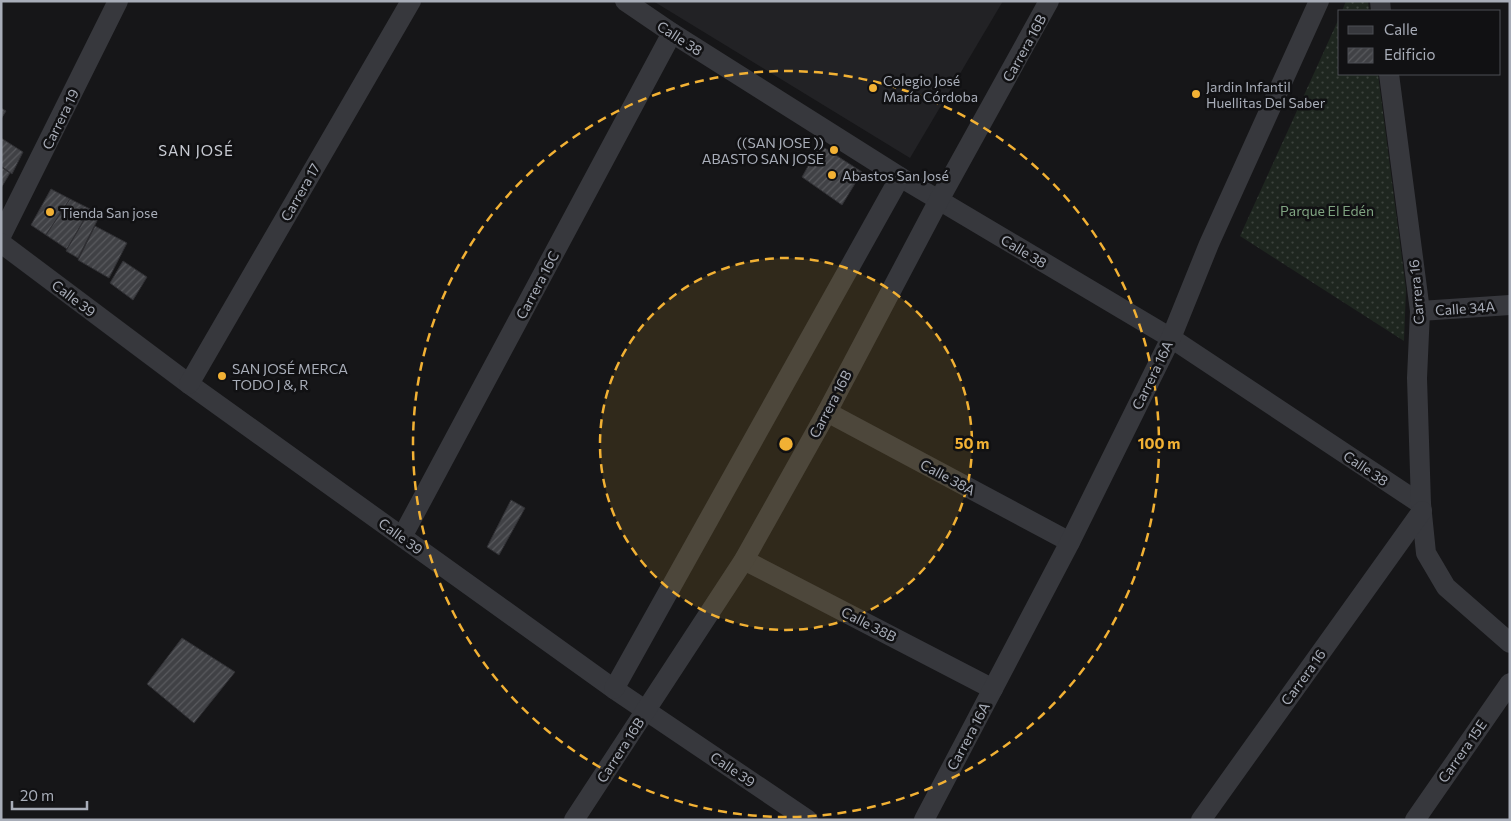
<svg xmlns="http://www.w3.org/2000/svg" width="1511" height="821" font-family="Commissioner,sans-serif">
<style>
.built{fill:#222225}
.grass{fill:url(#grass-dots)}
.building{fill:url(#building-hatch);stroke:#303034}
.lines{fill:none;stroke-linecap:round;stroke-linejoin:round}
.street{stroke:#37383d;stroke-width:20}
.ring{fill:none;stroke:#f2b134;stroke-width:2.5;stroke-dasharray:9 6}
.poi-dot{fill:#f2b134;stroke:#111113;stroke-width:2}
.labels{text-anchor:middle;dominant-baseline:central;stroke-width:5;stroke-linejoin:round;paint-order:stroke}
.street-label{font-size:14px;fill:#a8adb8;stroke:#111113}
.poi-label{font-size:14px;fill:#a8adb8;stroke:#111113;text-anchor:start}
.park-label{font-size:14px;fill:#7fa381;stroke:#111113}
.neighbourhood-label{font-size:15px;letter-spacing:1px;fill:#c9ccd4;stroke:#111113}
.centre{fill:#f2b134;stroke:#111113;stroke-width:2.5}
.ring-label{font-size:15px;text-anchor:middle;font-weight:bold;fill:#f2b134;stroke:#111113;stroke-width:5;stroke-linejoin:round;paint-order:stroke}
</style>
<defs>
<pattern id="grass-dots" width="8" height="8" patternUnits="userSpaceOnUse" patternTransform="scale(1.25)"><rect width="8" height="8" fill="#1e261f"/><path d="M2 2h.1M6 6h.1" fill="none" stroke="#3c433d" stroke-width="1.8" stroke-linecap="round"/></pattern>
<pattern id="building-hatch" width="6" height="6" patternUnits="userSpaceOnUse" patternTransform="scale(1.25)"><rect width="6" height="6" fill="#404145"/><path d="M-1 1l2-2M0 6l6-6M5 7l2-2" fill="none" stroke="#595a5e"/></pattern>
</defs>
<rect width="100%" height="100%" fill="#161618"/>
<!-- built -->
<path class="built" d="M653,1H1003L910,158Z"/>
<!-- grass -->
<g class="grass">
<path d="M1346,1H1368L1369,11H1342Z"/>
<path d="M1340,16V74H1378L1406,289L1404,341L1240,236Z"/>
</g>
<!-- building -->
<g class="building">
<path d="M1,108L6,111L1,119Z"/>
<path d="M1,138L23,152L12,174L1,166Z"/>
<path d="M820,145L862,172L842,205L802,177Z"/>
<path d="M1,167L10,173L1,188Z"/>
<path d="M51,189L70,199L46,235L31,225Z"/>
<path d="M70,199L90,209L67,249L46,235Z"/>
<path d="M90,210L100,215L78,258L66,251Z"/>
<path d="M95,226L127,243L109,278L78,260Z"/>
<path d="M123,261L147,277L133,300L110,283Z"/>
<path d="M511,500L525,508L499,555L487,547Z"/>
<path d="M182,638L235,672L194,723L147,684Z"/>
</g>
<g class="lines">
<!-- street -->
<g class="street">
<path d="M625,1L672,33L900,177L1171,338L1421,504"/>
<path d="M1380,1L1381,11"/>
<path d="M1389,74L1420,311L1417,378L1421,504L1426,553L1446,587L1510,643"/>
<path d="M1,236L118,1"/>
<path d="M1,243L189,384L614,689L808,820"/>
<path d="M1420,311L1510,305"/>
<path d="M189,384L411,1"/>
<path d="M827,412L1070,542"/>
<path d="M402,537L672,33"/>
<path d="M744,560L993,689"/>
<path d="M614,689L900,177"/>
<path d="M574,820L744,560L827,412L939,200L1049,1"/>
<path d="M924,820L1070,542L1171,338L1209,244L1319,1"/>
<path d="M1201,820L1422,511"/>
<path d="M1415,820L1510,683"/>
</g>
</g>
<!-- distance rings -->
<circle cx="786" cy="444" r="186" fill="#f2b134" fill-opacity=".12"/>
<g class="ring">
<circle cx="786" cy="444" r="186"/>
<circle cx="786" cy="444" r="373"/>
</g>
<!-- markers -->
<g class="poi-dot">
<circle cx="873" cy="88" r="5"/>
<circle cx="1196" cy="94" r="5"/>
<circle cx="834" cy="150" r="5"/>
<circle cx="832" cy="175" r="5"/>
<circle cx="50" cy="212" r="5"/>
<circle cx="222" cy="376" r="5"/>
</g>
<g class="labels">
<!-- street labels -->
<g class="street-label">
<text transform="translate(680 38) rotate(33)">Calle 38</text>
<text transform="translate(1024 48) rotate(-61)">Carrera 16B</text>
<text transform="translate(60 119) rotate(-64)">Carrera 19</text>
<text transform="translate(300 192) rotate(-60)">Carrera 17</text>
<text transform="translate(1024 251) rotate(31)">Calle 38</text>
<text transform="translate(537 285) rotate(-62)">Carrera 16C</text>
<text transform="translate(1416 292) rotate(-95)">Carrera 16</text>
<text transform="translate(74 298) rotate(37)">Calle 39</text>
<text transform="translate(1465 308) rotate(-4)">Calle 34A</text>
<text transform="translate(1152 375) rotate(-64)">Carrera 16A</text>
<text transform="translate(830 404) rotate(-62)">Carrera 16B</text>
<text transform="translate(1366 468) rotate(34)">Calle 38</text>
<text transform="translate(948 477) rotate(28)">Calle 38A</text>
<text transform="translate(401 536) rotate(36)">Calle 39</text>
<text transform="translate(869 624) rotate(27)">Calle 38B</text>
<text transform="translate(1303 677) rotate(-54)">Carrera 16</text>
<text transform="translate(968 736) rotate(-62)">Carrera 16A</text>
<text transform="translate(620 750) rotate(-57)">Carrera 16B</text>
<text transform="translate(1462 751) rotate(-55)">Carrera 15E</text>
<text transform="translate(733 769) rotate(34)">Calle 39</text>
</g>
<!-- poi labels -->
<g class="poi-label">
<text x="883" y="80">Colegio José<tspan x="883" dy="16">María Córdoba</tspan></text>
<text x="1206" y="86">Jardin Infantil<tspan x="1206" dy="16">Huellitas Del Saber</tspan></text>
<text x="824" y="142" text-anchor="end">((SAN JOSE ))<tspan x="824" dy="16">ABASTO SAN JOSE</tspan></text>
<text x="842" y="175">Abastos San José</text>
<text x="60" y="212">Tienda San jose</text>
<text x="232" y="368">SAN JOSÉ MERCA<tspan x="232" dy="16">TODO J &amp;, R</tspan></text>
</g>
<!-- park labels -->
<g class="park-label">
<text x="1327" y="210">Parque El Edén</text>
</g>
<!-- neighbourhood labels -->
<g class="neighbourhood-label">
<text x="196" y="150">SAN JOSÉ</text>
</g>
</g>
<circle cx="786" cy="444" r="8" class="centre"/>
<g class="ring-label">
<text x="972" y="449">50 m</text>
<text x="1159" y="449">100 m</text>
</g>
<!-- border -->
<rect width="1511" height="821" fill="none" stroke="#a8adb8" stroke-width="5"/>
<!-- legend -->
<rect x="1338" y="10" width="162" height="65" fill="#111113" stroke="#4d4f55"/>
<rect x="1348" y="26" width="25" height="8" fill="#37383d" stroke="#4d4f55"/>
<text x="1384" y="35" font-size="15" fill="#a8adb8">Calle</text>
<rect x="1348" y="48" width="25" height="15" fill="url(#building-hatch)" stroke="#4d4f55"/>
<text x="1384" y="60" font-size="15" fill="#a8adb8">Edificio</text>
<!-- scale -->
<path d="M12 801v8h75v-8" fill="none" stroke="#a8adb8" stroke-width="2.5"/>
<text x="20" y="801" font-size="15" fill="#a8adb8" stroke="#111113" stroke-width="4" paint-order="stroke">20 m</text>
</svg>
